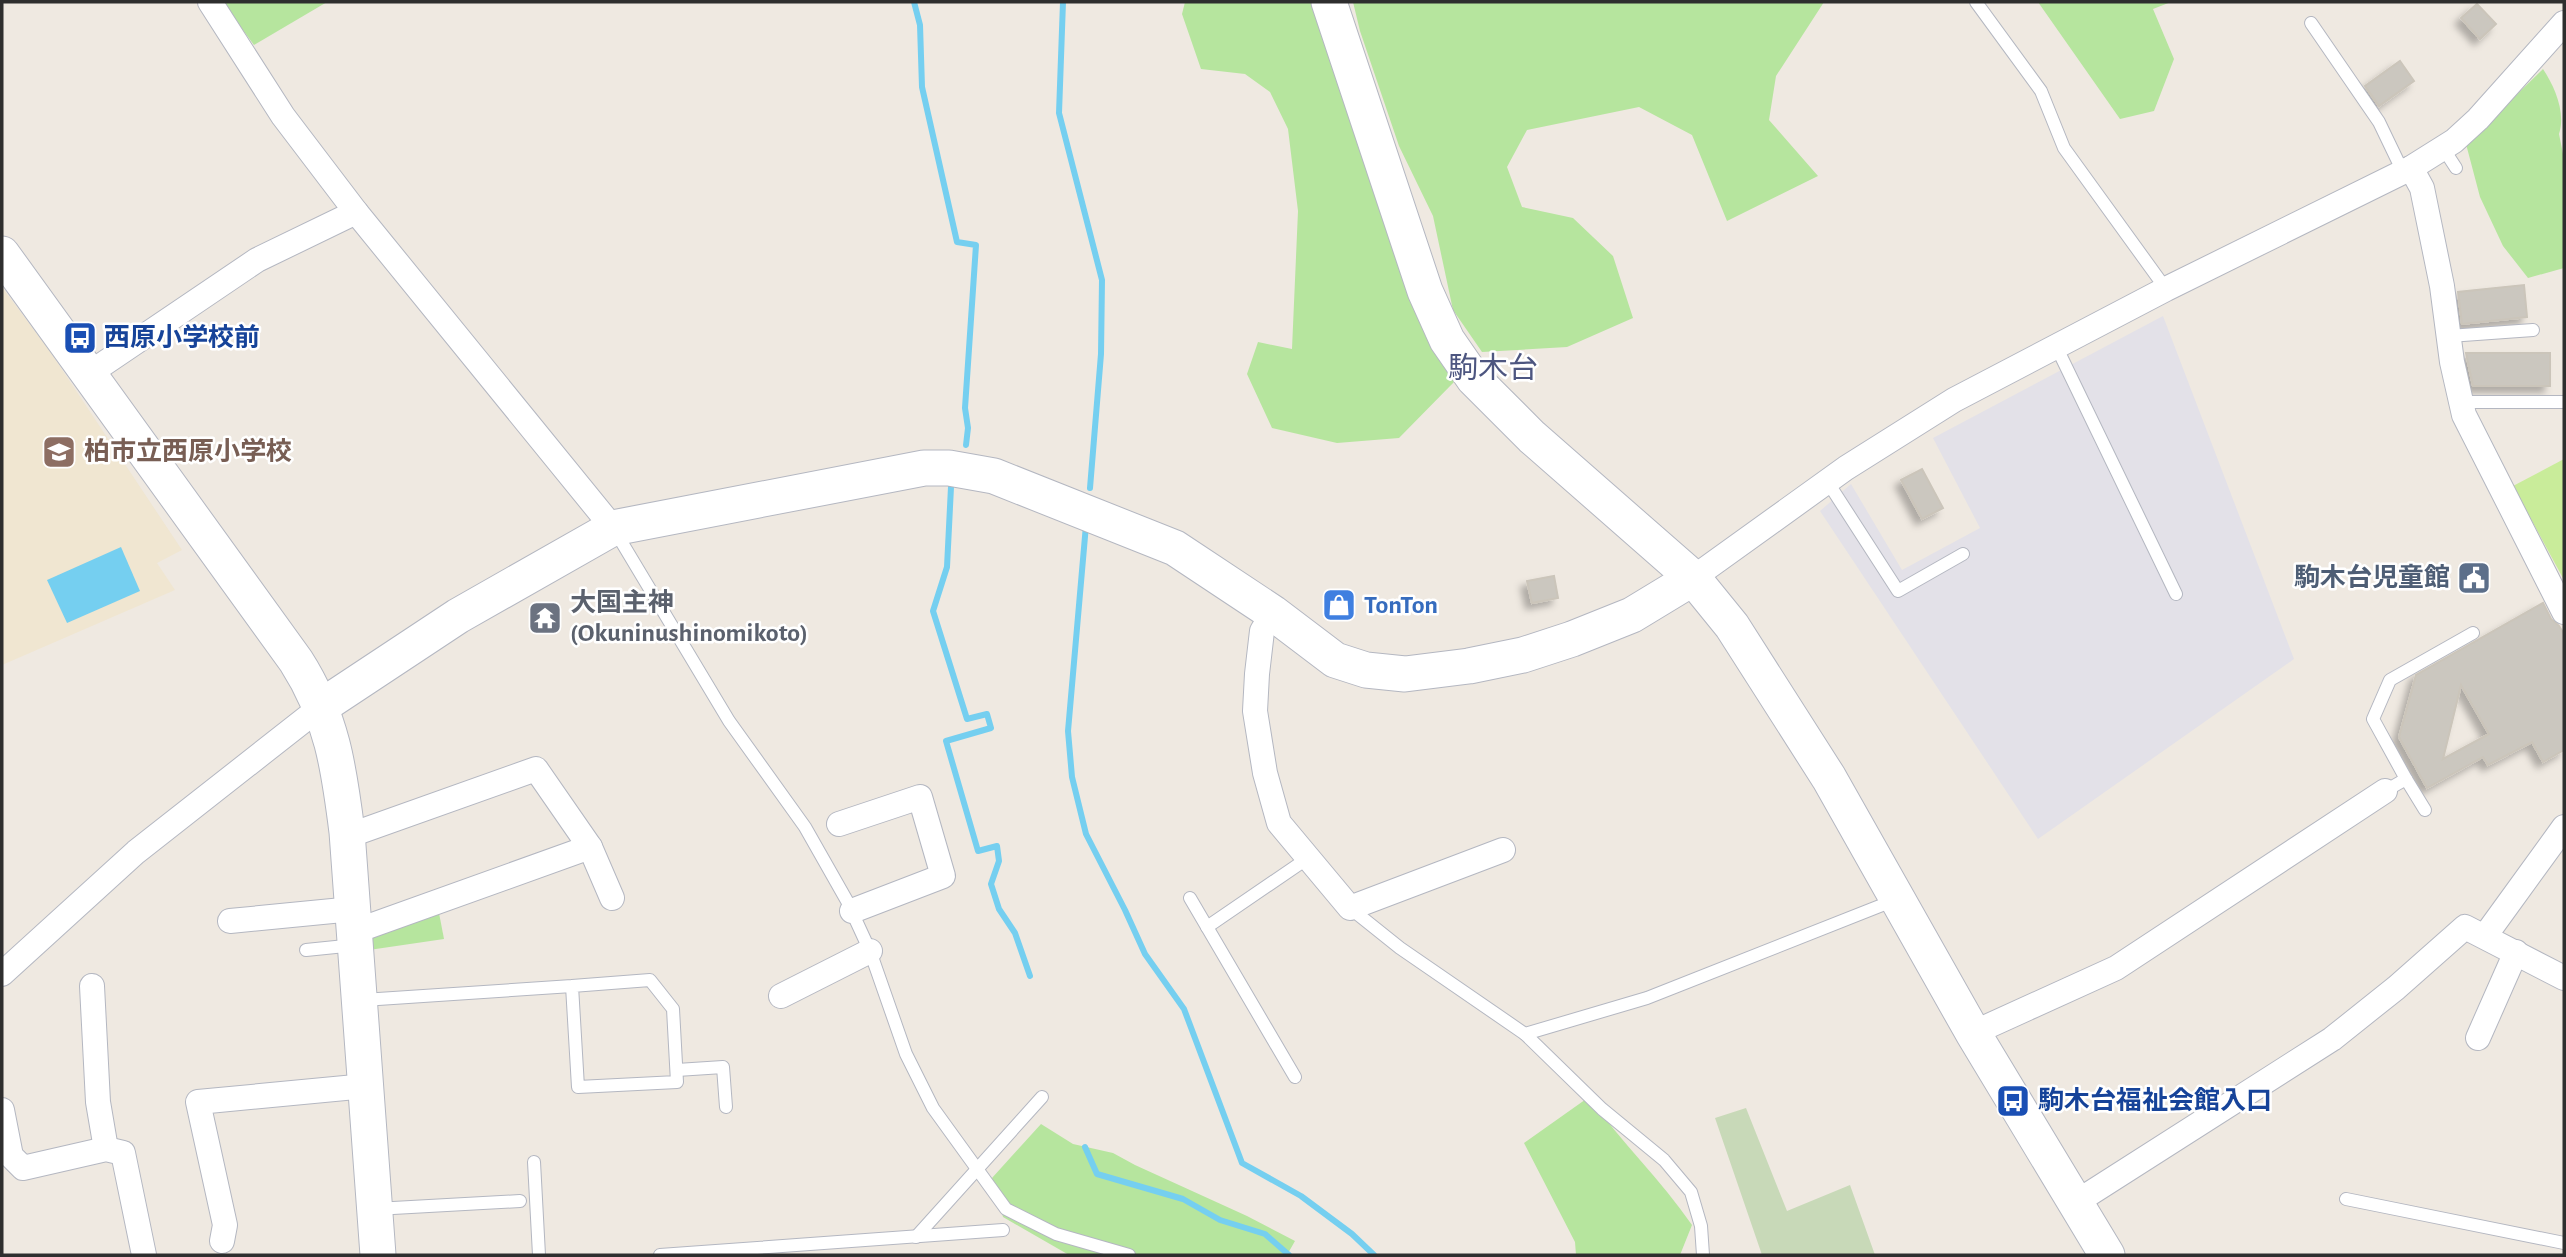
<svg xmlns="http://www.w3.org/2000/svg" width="2566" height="1257" font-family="'Alegreya Sans','Noto Sans JP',sans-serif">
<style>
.industrial{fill:#e3e1e8}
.education{fill:#f0e6d1}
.green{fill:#b6e59e}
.cemetery{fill:#c8d9b8}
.pitch{fill:#c9ec9a}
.water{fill:#75cff0}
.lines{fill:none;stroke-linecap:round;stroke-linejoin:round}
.stream{stroke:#75cff0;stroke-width:6}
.building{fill:#cbc7bf;stroke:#cbc5ba;stroke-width:2;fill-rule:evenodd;filter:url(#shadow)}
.lane-casing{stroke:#b4b7c1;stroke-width:14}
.street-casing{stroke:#b4b7c1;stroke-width:26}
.secondary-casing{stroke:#b4b7c1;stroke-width:37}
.lane{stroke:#fff;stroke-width:12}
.street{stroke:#fff;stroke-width:24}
.secondary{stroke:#fff;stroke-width:35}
.labels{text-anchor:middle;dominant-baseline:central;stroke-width:5;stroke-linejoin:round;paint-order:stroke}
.transit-label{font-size:26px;font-weight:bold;fill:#164399;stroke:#fff;text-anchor:start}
.education-label{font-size:26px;font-weight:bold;fill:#785e54;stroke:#fff;text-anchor:start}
.service-label{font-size:26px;font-weight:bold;fill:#4e5e75;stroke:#fff;text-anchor:end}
.worship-label{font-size:26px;font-weight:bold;fill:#5b616d;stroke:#fff;text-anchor:start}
.shop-label{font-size:26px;font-weight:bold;fill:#366cbe;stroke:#fff;text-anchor:start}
.quarter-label{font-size:30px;fill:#4d5680;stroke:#fff}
</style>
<defs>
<filter id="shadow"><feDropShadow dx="-6" dy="6" stdDeviation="3.5" flood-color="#0004"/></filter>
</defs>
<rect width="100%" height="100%" fill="#efe9e1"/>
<!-- industrial -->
<path class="industrial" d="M2163,316L2294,659L2038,839L1820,511L1851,484L1902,570L1980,528L1933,438Z"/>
<!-- education -->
<path class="education" d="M2,287L51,353L182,550L157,563L175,590L2,665Z"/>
<!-- green -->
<g class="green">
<path d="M222,2H327L254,45Z"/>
<path d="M1185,2H1313L1407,279L1454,382L1399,438L1337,443L1272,428L1247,374L1258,342L1292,349L1298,211L1288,129L1270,92L1245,74L1201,69L1182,14Z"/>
<path d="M1353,2H1824L1776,76L1769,120L1818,176L1727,221L1692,135L1639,107L1527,130L1507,167L1522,207L1573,218L1613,256L1633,318L1567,347L1482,352L1453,310L1433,216L1399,146L1360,31Z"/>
<path d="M2038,2H2171L2153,9L2174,59L2154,111L2120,119Z"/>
<path d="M2543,69C2555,87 2566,113 2559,134L2564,159V268L2528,278L2503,246L2480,197L2466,144Z"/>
<path d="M439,913L444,939L369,950L367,939Z"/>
<path d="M1589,1097C1621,1142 1661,1180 1692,1225L1680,1255H1576L1575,1242L1524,1143Z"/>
<path d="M1041,1124L1073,1144L1113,1153L1135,1165L1247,1216L1295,1241L1287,1255H1069L1003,1217L992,1178Z"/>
</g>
<!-- cemetery -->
<path class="cemetery" d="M1746,1108L1787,1211L1850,1185L1875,1255H1762L1715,1118Z"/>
<!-- pitch -->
<path class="pitch" d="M2564,459V580L2513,486Z"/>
<!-- water -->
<path class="water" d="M121,547L140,591L67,623L47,580Z"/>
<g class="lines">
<!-- stream -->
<g class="stream">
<path d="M914,2L920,25L922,87L957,242L976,245L965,408L968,428L966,445"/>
<path d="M1063,2L1059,113L1102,280L1101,354L1090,488"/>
<path d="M951,487L947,567L933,611L967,719L987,714L991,728L946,741L978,851L997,846L999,861L991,884L999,909L1015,933L1030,976"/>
<path d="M1086,525L1068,731L1072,777L1086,834L1125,910L1145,954L1184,1009L1242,1163L1301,1196L1352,1234L1374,1255"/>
<path d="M1085,1147L1097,1174L1183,1199L1220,1220L1265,1234L1289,1255"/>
</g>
</g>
<!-- building -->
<g class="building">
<path d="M2477,4L2496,24L2480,39L2461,18Z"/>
<path d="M2400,61L2414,81L2379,106L2365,86Z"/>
<path d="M2524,285L2527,317L2462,324L2458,292Z"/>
<path d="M2466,353H2550V386H2473Z"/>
<path d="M1922,469L1943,508L1922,519L1901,480Z"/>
<path d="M1554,576L1558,598L1532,603L1527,581Z"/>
<path d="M2543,603L2551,619L2559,626L2564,634V750L2543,762L2532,742L2488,765L2483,757L2427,788L2399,737L2416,675ZM2461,685L2489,734L2443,759Z"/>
</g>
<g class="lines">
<defs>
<g id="lane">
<path d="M1976,2L2041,91L2064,148L2166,289"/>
<path d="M2311,23L2379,122L2403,172"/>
<path d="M2443,148L2456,168"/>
<path d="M2449,336L2533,330"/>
<path d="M2056,346L2176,594"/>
<path d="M2461,402H2564"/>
<path d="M1827,481L1898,591L1963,554"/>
<path d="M615,531L729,721L805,827L847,901L870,951L906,1054L933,1108L1006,1209L1056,1234L1129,1255"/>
<path d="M2406,779L2425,810"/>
<path d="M2385,791L2406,779L2373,719L2390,680L2473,633"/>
<path d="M1190,898L1295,1077"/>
<path d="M1350,908L1400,948L1525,1034L1647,998L1895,900"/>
<path d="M1207,927L1308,858"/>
<path d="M306,950L355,945"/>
<path d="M363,1000L572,986L578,1087L677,1082L673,1009L650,980L572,986"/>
<path d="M1525,1034L1602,1109L1664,1160L1691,1192L1701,1226L1703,1255"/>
<path d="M677,1070L723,1067L726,1107"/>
<path d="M534,1162L539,1255"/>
<path d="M2346,1199L2564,1243"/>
<path d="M375,1209L520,1201"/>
<path d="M916,1237L1042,1097"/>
<path d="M660,1255L1003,1230"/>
</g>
<g id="street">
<path d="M210,2L283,116L356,212L613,528"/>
<path d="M2411,168L2422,188L2442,286L2452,362L2464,415L2564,612"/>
<path d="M87,375L257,260L356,212"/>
<path d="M1693,578L1846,468L1954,400L2166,289L2411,168L2454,141L2478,119L2564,23"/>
<path d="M1273,613L1262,631L1257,674L1255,711L1265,773L1279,823L1350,908L1503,850"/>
<path d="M839,824L920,797L943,876L852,911"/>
<path d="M347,832H359L536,769L590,847L612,898"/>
<path d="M230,921L353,909"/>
<path d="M354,929L367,927L590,847"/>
<path d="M2485,936L2564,827"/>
<path d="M2,974L136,852L322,706"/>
<path d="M92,986L98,1102L106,1149"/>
<path d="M781,996L870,951"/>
<path d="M1973,1033L2116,968L2385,791"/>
<path d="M2478,1038L2516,952"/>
<path d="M2,1110L11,1156L23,1168L106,1149L123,1153L144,1255"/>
<path d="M2075,1203L2332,1039L2396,988L2465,927L2564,978"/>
<path d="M222,1241L225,1225L198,1102L366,1086"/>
</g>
<g id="secondary">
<path d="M1329,2L1425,291L1447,340L1474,379L1532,437L1693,578L1732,626L1829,778L1973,1033L2107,1255"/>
<path d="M2,254L296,661C332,717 339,768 347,832L378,1255"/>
<path d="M322,706L458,616L613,528L924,468H949L994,476L1175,548L1273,613L1335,660L1366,670L1405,674L1469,666L1523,655L1572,639L1632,615L1693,578"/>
</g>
</defs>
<!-- lane casing -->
<use href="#lane" class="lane-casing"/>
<!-- street casing -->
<use href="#street" class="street-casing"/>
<!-- secondary casing -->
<use href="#secondary" class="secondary-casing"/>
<!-- lane -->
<use href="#lane" class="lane"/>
<!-- street -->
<use href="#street" class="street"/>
<!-- secondary -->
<use href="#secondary" class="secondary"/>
</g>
<!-- icons -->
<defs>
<symbol id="bus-square" viewBox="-11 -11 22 22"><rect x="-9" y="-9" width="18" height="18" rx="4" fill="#1a4fb4" stroke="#fff"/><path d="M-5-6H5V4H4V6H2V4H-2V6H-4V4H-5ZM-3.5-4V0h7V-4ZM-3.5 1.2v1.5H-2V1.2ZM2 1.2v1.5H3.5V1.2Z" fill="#fff"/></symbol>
<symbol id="school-square" viewBox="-11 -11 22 22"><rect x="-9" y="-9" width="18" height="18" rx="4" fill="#8d6e63" stroke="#fff"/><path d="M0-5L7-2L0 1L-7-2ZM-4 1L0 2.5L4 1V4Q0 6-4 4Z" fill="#fff"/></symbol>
<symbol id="civic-square" viewBox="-11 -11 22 22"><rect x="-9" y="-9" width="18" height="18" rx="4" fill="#5c6f8a" stroke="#fff"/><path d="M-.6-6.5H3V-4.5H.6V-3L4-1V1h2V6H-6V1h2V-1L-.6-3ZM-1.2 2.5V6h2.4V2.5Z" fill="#fff"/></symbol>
<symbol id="shop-square" viewBox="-11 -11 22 22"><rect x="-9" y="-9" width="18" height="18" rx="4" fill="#3f7fe0" stroke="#fff"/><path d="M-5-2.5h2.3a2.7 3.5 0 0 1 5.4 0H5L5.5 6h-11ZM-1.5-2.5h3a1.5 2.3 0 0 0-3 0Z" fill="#fff"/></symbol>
<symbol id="temple-square" viewBox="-11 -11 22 22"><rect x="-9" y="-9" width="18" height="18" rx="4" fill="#6b7280" stroke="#fff"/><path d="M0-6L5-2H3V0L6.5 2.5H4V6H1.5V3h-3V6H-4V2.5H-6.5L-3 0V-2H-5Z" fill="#fff"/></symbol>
</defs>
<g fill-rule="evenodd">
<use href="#bus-square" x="61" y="319" width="38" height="38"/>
<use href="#school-square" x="40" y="433" width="38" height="38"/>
<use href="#civic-square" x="2455" y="559" width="38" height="38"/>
<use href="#shop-square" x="1320" y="586" width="38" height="38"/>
<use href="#temple-square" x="526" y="599" width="38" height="38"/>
<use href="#bus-square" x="1994" y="1082" width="38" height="38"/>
</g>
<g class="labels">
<!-- transit labels -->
<g class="transit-label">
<text x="104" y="338">西原小学校前</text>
<text x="2038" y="1101">駒木台福祉会館入口</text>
</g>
<!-- education labels -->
<g class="education-label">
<text x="84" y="452">柏市立西原小学校</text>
</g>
<!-- service labels -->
<g class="service-label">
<text x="2450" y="578">駒木台児童館</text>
</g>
<!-- worship labels -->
<g class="worship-label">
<text x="570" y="603">大国主神<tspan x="570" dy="30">(Okuninushinomikoto)</tspan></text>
</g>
<!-- shop labels -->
<g class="shop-label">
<text x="1364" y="605">TonTon</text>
</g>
<!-- quarter labels -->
<g class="quarter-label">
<text x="1493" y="369">駒木台</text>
</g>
</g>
<!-- border -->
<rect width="2566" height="1257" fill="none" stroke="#2e2e2e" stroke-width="7"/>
</svg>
